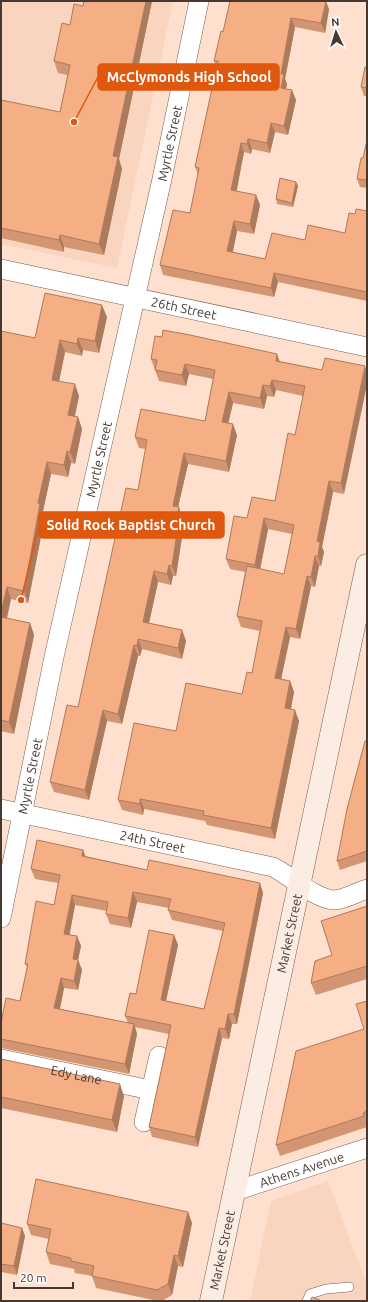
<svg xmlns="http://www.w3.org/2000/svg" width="368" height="1302" font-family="Ubuntu,sans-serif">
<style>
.built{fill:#f9d4bf}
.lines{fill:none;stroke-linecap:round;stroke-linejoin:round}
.lane-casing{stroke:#795f50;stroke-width:10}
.street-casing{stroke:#795f50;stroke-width:20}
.secondary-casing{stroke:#795f50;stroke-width:23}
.lane{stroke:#fff;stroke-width:9}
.street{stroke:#fff;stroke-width:19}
.secondary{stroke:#fbece4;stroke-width:22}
.wall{fill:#d49672;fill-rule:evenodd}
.shaded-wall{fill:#ac7a5c}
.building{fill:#f6ae84;stroke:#ac7a5c}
.labels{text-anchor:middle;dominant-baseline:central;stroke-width:3;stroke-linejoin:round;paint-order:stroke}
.street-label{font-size:13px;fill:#453932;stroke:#fff}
.leader{fill:none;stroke:#e0570e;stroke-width:1.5}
.callout-dot{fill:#e0570e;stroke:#fff;stroke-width:1.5}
.callout{fill:#e0570e;stroke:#e0570e;stroke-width:1.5}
.callout-label{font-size:14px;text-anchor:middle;font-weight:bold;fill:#fff}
</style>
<rect width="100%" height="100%" fill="#ffe0cf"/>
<!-- built -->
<g class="built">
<path d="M1,1H173L117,268L1,244Z"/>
<path d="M328,1181L367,1285V1301H250L271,1201Z"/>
</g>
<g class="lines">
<defs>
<path id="lane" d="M307,1301L310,1294L326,1289L349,1287"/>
<g id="street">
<path id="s1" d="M1,269L367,347"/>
<path id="s2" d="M1,809L273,867C289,875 315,899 334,900C344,900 357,892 367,889"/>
<path id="s3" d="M1,918L54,657L162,179L199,1"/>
<path id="s4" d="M1,1059L151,1090"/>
<path d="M144,1122L159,1056"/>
<path id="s5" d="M235,1191L367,1148"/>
</g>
<g id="secondary">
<path id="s6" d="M211,1301L367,565"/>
</g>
</defs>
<!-- lane casing -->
<use href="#lane" class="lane-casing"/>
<!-- street casing -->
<use href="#street" class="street-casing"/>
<!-- secondary casing -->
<use href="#secondary" class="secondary-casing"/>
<!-- lane -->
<use href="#lane" class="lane"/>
<!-- street -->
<use href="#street" class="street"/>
<!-- secondary -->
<use href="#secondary" class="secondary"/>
</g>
<!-- wall -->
<g class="wall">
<path d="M84,1H152L119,159L122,169L104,255L64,247V252L1,238V100L60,112L68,75L58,73L54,61L70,25L83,6Z"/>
<path d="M329,9L325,33L295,27L285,79L287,84L286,89L296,100L288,135L275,132L270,153L252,149L251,154L244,152L236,191L256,195L260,205L254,234L237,231L233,252L265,259L305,240L345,233L355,214L367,211V301L278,282L274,297L163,275L160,265L190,213L198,174L195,167L217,67L214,61L223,32Z"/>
<path d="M367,67V96H364L361,87Z"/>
<path d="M367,140V188L360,187L357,179L363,158Z"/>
<path d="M296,182L298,186L293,207L277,204L276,199Z"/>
<path d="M107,317L99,353L83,350L82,356L65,352L59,381L79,396L75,417H78L82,429L75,464L71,463L68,477L51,474L43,511L45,516L28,603L11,599L7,619L30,623L34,635L14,734L1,731V331L35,338Z"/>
<path d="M151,359L279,361L322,370L344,494L333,492L322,547L324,552L321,566H319L315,587L311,586L300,639L290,637L281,679L290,681L294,692L291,709L299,721L275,839L207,825L205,821L144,809L143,815L122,810L118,800L176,731L242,694L252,673L260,631L241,627L237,616L245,572L230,569L226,559L247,518L275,501L295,435L303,396L276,390L274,397L267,396L264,409L233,403L228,423L237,435L229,472L188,464L178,507L182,518L180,531L182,537L176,576H173L171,585L158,582L149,623L182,630L186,641L182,659L142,649L140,656H138L122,724L107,721L89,800L54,792L50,782L78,707L138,490L146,449L139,448L135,437L205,421L213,379L189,374L186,386L159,381ZM268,529L292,534L284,574L260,569Z"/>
<path d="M367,741V861L340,870L337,861Z"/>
<path d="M83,850L85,856L147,870L263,893L237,1024H232L229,1039L222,1038L198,1147L152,1137L149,1127L169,1034L135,1027L137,1034L129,1074L1,1048V1039L20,1001L27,967L25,964L54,905L58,883L35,879L31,869ZM137,902L169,908L168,910L172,920L223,931L204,1009L166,1001L178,945L174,935L136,994L125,1016L128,1023L60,1009L64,988L78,990L82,970L78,960L81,946L77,936L69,935L75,905L107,911L106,914L110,924L131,928Z"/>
<path d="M367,906V979L316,995L311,983Z"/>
<path d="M367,1001V1127L280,1156L276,1145L364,1029Z"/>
<path d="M1,1059L124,1096L117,1132L1,1108Z"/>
<path d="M188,1212L192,1223L183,1267L178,1266L172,1295L162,1301H158L96,1288L92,1276L75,1273L74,1269L50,1264L46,1252L49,1239L31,1235L27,1224Z"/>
<path d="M1,1223L22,1228L25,1236L17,1275L1,1272Z"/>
</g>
<!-- shaded-wall -->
<g class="shaded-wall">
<path d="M146,1H152L119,159L122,169L104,255L99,244L113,156Z"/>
<path d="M326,1L329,9L325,33L321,23Z"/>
<path d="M291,18L295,27L285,79L287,84L284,97L281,88V74Z"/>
<path d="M292,90L296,100L288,135L284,126Z"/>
<path d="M271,123L275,132L270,153L267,143Z"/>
<path d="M248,139L252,149L251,154L247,144Z"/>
<path d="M241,143L244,152L235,200L231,190Z"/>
<path d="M296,182L298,186L293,207L292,203Z"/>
<path d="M256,195L260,205L254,234L250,224Z"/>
<path d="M234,221L237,231L231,260L227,251Z"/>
<path d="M60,235L64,247V252L59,240Z"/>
<path d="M274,273L278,282L274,297L271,288Z"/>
<path d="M102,305L107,317L99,353L95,341Z"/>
<path d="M78,338L83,350L82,356L77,344Z"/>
<path d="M60,340L65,352L57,392L52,380Z"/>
<path d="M277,354L281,365L276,361Z"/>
<path d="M185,364L189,374L186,386L182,375Z"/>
<path d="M365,366L367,373V385L344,494L341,483Z"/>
<path d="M272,380L276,390L274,397L270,386Z"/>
<path d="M75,384L79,396L72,427L68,415Z"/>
<path d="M263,385L267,396L264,409L260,398Z"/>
<path d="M229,392L233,403L226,433L222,422Z"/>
<path d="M78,417L82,429L75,464L70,452Z"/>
<path d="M233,424L237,435L229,472L226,461Z"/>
<path d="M67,451L71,463L68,477L64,465Z"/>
<path d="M184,453L188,464L176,516L173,506Z"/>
<path d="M47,462L51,474L43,511L45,516L28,603L24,591L38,503Z"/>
<path d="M329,481L333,492L322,547L324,552L321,566L318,556L317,541Z"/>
<path d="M179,507L182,518L180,531L182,537L176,576L172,566L175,526Z"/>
<path d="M264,518L268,529L259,575L255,565Z"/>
<path d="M315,556L319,566L315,587L311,577Z"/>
<path d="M169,565L173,576L171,585L167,574Z"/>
<path d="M154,571L158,582L147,632L143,622Z"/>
<path d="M307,576L311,586L300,639L296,629Z"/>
<path d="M7,587L11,599L4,629L1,620V612Z"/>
<path d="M30,623L34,635L14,734L9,722Z"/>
<path d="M286,627L290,637L279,689L275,678Z"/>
<path d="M182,630L186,641L182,659L178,648Z"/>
<path d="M138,639L142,649L140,656L137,646Z"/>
<path d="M134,645L138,656L122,724L118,714Z"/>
<path d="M290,681L294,692L289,718L285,708Z"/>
<path d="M103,710L107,721L89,800L85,790Z"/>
<path d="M295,710L299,721L275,839L271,828Z"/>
<path d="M140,799L144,809L143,815L140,804Z"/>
<path d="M83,850L87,860L82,856Z"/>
<path d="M260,883L263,893L237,1024L234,1014Z"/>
<path d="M133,892L137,902L131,928L128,918Z"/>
<path d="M72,895L75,905L68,944L64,934Z"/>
<path d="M174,935L178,945L164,1010L161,1000Z"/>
<path d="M77,936L81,946L76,969L73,959Z"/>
<path d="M78,960L82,970L78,990L74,981Z"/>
<path d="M61,978L64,988L58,1018L54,1008Z"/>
<path d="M228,1014L232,1024L229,1039L225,1029Z"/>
<path d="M134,1024L137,1034L129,1074L125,1064Z"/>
<path d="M219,1028L222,1038L198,1147L195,1137Z"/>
<path d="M120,1084L124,1096L117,1132L112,1120Z"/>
<path d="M188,1212L192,1223L183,1267L178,1256Z"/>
<path d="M22,1228L25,1236L17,1275L14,1266Z"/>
<path d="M174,1255L178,1266L172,1295L168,1284Z"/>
</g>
<!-- building -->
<g class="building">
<path d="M84,1H146L113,156L118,157L99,244L60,235L59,240L1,228V100L60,112L70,65L54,61L62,23L70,25L74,4L83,6Z"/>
<path d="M230,1H326L321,23L291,18L281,74H284L281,88L292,90L284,126L271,123L267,143L248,139L247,144L241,143L231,190L256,195L250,224L234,221L227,251L265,259L272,233L305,240L308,225L345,233L349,213L355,214L356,209L367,211V292L274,273L271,288L160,265L173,210L190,213L199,168L195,167L218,61H214L221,31L223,32Z"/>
<path d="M365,67H367V88L361,87Z"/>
<path d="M367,140V180L357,179L361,158H363Z"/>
<path d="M280,178L296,182L292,203L276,199Z"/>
<path d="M45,293L102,305L95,341L78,338L77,344L60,340L52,380L75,384L68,415L78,417L70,452L67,451L64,465L47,462L38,503L40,504L24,591L7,587L1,612V331L35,338Z"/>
<path d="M163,330L190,335L277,354L276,361L322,370L325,358L365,366L341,483L329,481L317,541L320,542L318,556H315L311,577L307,576L296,629L286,627L275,678L290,681L285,708L295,710L271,828L203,815L204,811L140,799V804L118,800L134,723L176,731L186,683L242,694L247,672L252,673L262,621L237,616L247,566L284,574L294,525L264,518L255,565L226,559L234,516L247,518L252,497L275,501L288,433L295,435L305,386L272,380L270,386L263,385L260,398L229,392L222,422L233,424L226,461L184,453L173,506L179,507L175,526L178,527L172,566L169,565L167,574L154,571L143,622L182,630L178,648L138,639L137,646L134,645L118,714L103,710L85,790L50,782L67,705L78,707L126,488L138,490L147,440L135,437L141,409L205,421L215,370L185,364L182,375L155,370L157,360L151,359L155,336L162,337Z"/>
<path d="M1,617L30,623L9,722L1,720Z"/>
<path d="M365,741H367V851L337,861L347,809Z"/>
<path d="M37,840L83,850L82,856L147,870L149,860L260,883L234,1014H228L225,1029L219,1028L195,1137L149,1127L171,1025L125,1016L130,993L136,994L149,930L174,935L161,1000L204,1009L225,923L168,910L171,899L133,892L128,918L106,914L108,902L72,895L64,934L77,936L73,959L78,960L74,981L61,978L54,1008L134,1024L125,1064L1,1039V1023L6,998L20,1001L28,964H25L36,901L54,905L60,875L31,869Z"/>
<path d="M367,906V966L311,983L315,961L332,955L321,921Z"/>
<path d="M367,1001V1111L363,1113L364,1116L276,1145L296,1051L364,1029L356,1004Z"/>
<path d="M1,1059L120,1084L112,1120L1,1097Z"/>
<path d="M36,1179L188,1212L178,1256L174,1255L168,1284L157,1290L92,1276L94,1266L71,1261V1258L46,1252L51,1229L27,1224Z"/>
<path d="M1,1223L22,1228L14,1266L1,1264Z"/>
<path d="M312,1297L322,1301H310Z"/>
</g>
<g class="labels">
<!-- street labels -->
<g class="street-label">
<text stroke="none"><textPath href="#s3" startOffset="793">Myrtle Street</textPath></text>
<text stroke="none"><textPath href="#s1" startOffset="187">26th Street</textPath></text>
<text stroke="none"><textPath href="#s3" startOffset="469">Myrtle Street</textPath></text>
<text stroke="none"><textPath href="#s3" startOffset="145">Myrtle Street</textPath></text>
<text stroke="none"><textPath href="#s2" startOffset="155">24th Street</textPath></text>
<text stroke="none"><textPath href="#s6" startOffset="376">Market Street</textPath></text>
<text stroke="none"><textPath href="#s4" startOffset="77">Edy Lane</textPath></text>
<text stroke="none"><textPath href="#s5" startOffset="70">Athens Avenue</textPath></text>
<text stroke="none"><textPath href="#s6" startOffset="52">Market Street</textPath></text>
</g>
</g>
<!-- callouts -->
<path class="leader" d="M74 122L98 77M21 600L39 525"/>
<g class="callout-dot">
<circle cx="74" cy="122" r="4"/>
<circle cx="21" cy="600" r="4"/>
</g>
<g class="callout">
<rect x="98" y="64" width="181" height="26" rx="4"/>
<rect x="39" y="512" width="185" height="26" rx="4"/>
</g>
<g class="callout-label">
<text x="189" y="82">McClymonds High School</text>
<text x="131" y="530">Solid Rock Baptist Church</text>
</g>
<!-- border -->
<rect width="368" height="1302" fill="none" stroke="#453932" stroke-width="4"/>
<!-- north arrow -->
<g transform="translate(336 32) rotate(356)" stroke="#ffffff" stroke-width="3" paint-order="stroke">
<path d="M0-3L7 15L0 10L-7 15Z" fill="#453932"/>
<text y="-6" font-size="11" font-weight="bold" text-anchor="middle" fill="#453932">N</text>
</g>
<!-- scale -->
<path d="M14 1282v6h59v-6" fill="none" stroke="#453932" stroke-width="2"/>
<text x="20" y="1282" font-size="12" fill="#453932" stroke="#ffffff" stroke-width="3" paint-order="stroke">20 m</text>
</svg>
